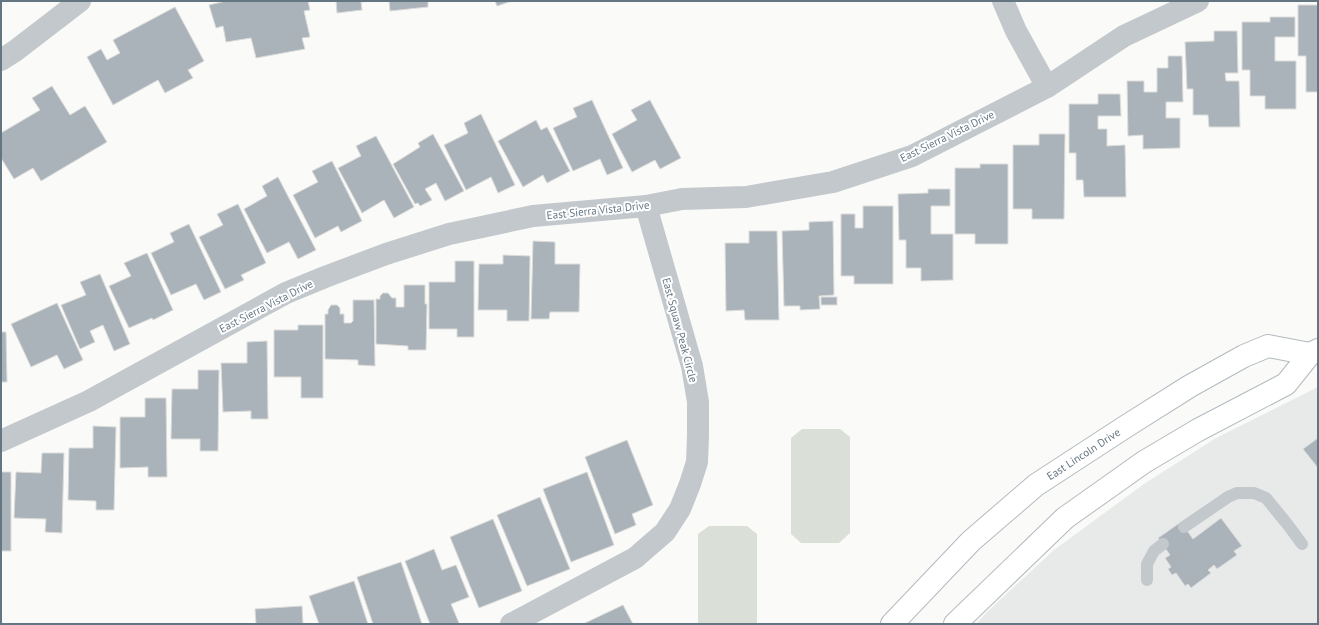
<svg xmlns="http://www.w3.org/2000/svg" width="1319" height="625" font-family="'PT Sans',sans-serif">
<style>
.built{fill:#e8e9e9}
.green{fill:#dadfd7}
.building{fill:#aab3b9;stroke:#dcdcda}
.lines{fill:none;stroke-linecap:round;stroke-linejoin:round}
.secondary-casing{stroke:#b3babf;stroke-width:24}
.lane{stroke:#c3c8cc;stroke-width:12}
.street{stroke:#c3c8cc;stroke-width:22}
.secondary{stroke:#fff;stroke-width:22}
.labels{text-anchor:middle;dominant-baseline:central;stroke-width:4;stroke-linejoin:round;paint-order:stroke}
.street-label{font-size:11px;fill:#657683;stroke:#fff}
</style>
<rect width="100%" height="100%" fill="#fafaf8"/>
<!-- built -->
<path class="built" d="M1318,387V624H976L987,612L1054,550L1144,484L1216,438Z"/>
<!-- green -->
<g class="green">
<path d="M802,429H840L850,437V533L839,543H801L791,534V438Z"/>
<path d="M709,526H747L757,534V624H698V534Z"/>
</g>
<!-- building -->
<g class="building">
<path d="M226,1H308L310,10L304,11L310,37L302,38L305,49L256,58L251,38L226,42L223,26L216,28L209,5Z"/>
<path d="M336,1H372L361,2L362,10L337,13Z"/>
<path d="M389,1H428V7L390,11Z"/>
<path d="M495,1H512L497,6Z"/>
<path d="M1298,5H1318V92H1306V56H1298Z"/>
<path d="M175,7L204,61L188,70L193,78L165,93L158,80L113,105L87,57L101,49L107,60L120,53L113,40Z"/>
<path d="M1270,17H1295V37H1275V61H1296V109H1265V96H1250V70H1242V22H1270Z"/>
<path d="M1214,31H1237L1238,73H1225L1226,81H1239L1240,127H1209L1208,115H1193V89H1187L1185,42L1214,41Z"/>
<path d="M1168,56H1182L1183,102H1166V118H1180V148L1143,149V135L1128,136L1127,81H1144V92H1157V68H1168Z"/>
<path d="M52,86L70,115L85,106L107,142L41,181L33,168L14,179L1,158V133L40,110L32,98Z"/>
<path d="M1098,94H1120L1121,116H1098V129H1107V146L1125,145L1126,197H1084L1083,180H1076V153H1069V104H1098Z"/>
<path d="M592,100L623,168L607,175L600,159L573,171L553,128L577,117L573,108Z"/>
<path d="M650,100L681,158L660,169L655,160L632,172L612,134L637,120L631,110Z"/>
<path d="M481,114L515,185L498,193L491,177L466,190L444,145L468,133L464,123Z"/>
<path d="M536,120L541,130L547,127L570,171L547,183L543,175L523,187L498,141Z"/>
<path d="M433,134L464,191L445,201L436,183L425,189L432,200L420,206L418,203L415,204L393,164L420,147L418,143Z"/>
<path d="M1039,134H1065L1064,219H1032V209H1013V145H1039Z"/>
<path d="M376,136L414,207L394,218L384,200L362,213L338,168L361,156L356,146Z"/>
<path d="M332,161L362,221L341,232L338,226L315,238L293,195L318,182L312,171Z"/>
<path d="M980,164H1008V244H975V234H955V168H980Z"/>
<path d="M278,177L316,250L298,259L289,242L267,253L244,209L267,196L262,186Z"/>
<path d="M928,189H950V206H931V234H953V280L921,281V268H906V240H899L898,194L928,193Z"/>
<path d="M238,204L266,263L241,275L244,280L225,289L199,237L223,225L217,214Z"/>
<path d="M863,206H893V284H854V276H841V214H855V228H863Z"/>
<path d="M833,221L834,295L819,296L820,309L800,310V306H784L782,231L809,230V222Z"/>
<path d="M189,224L221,292L204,300L196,284L171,295L151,253L174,242L170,233Z"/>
<path d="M749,231H777L779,320H745L744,310L726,311L725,243H749Z"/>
<path d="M533,241L555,242V264H580L579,312H550L549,319H531Z"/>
<path d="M147,253L173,310L153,320L152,318L129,328L109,286L131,276L124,263Z"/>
<path d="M503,255L530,256L529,321H507V310H478L479,264H503Z"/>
<path d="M455,261H474V337H457V329H429V282H455Z"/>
<path d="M100,274L130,344L114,351L103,325L90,331L95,342L80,349L61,305L86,295L80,282Z"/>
<path d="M404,285H425V304H427L426,350H408V346L376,344V299H380V296L383,293H388L392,298H396V307H404Z"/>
<rect x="821" y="297" width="16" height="8"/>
<path d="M353,300H374L375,366L358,365V360L325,359V314H328V310L331,305H337L340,308V314H344V323H351L353,321Z"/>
<path d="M57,303L83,360L64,369L57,355L31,367L11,324Z"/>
<path d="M298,325H323V398H301V377H274V330H298Z"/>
<path d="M1,332H6L7,382H1Z"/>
<path d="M267,341L268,419H251V411L223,412L221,363H247V342Z"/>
<path d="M198,370H219L218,451H200V439H171L172,389H198Z"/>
<path d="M145,398H166L167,477H148V467L120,468V417H145Z"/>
<path d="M93,426L116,427L114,510H96V501L68,500L69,448H93Z"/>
<path d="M1318,438V468L1303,449Z"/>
<path d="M627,440L653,505L632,514L636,525L615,534L585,457Z"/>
<path d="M42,453H64L62,533L45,532L46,519L14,518L16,472L41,473Z"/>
<rect x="1" y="472" width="10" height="79"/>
<path d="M587,472L614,545L571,562L543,489Z"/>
<path d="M540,497L570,569L527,586L497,515Z"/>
<path d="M1221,518L1242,546L1234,551L1237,555L1217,569L1214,565L1208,570L1211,573L1191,588L1188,584L1185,586L1176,573L1172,575L1168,569L1171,567L1165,558L1170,555L1158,538L1181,522L1193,539Z"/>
<path d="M493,519L522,591L479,608L450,537Z"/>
<path d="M434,549L442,570L456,565L469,597L451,604L459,623L456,624H430L405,561Z"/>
<path d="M401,562L422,624H373L357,577Z"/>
<path d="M354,581L368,624H319L309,596Z"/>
<path d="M623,605L633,624H583Z"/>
<path d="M302,606L303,624H256L255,609Z"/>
</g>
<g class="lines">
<defs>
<g id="secondary">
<path id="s1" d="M892,624L971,541L1036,485L1125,427L1190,386L1244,356L1268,346L1310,354"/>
<path d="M955,624L1065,518L1144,462L1198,430L1286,384L1310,354L1318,350"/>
</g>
</defs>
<!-- secondary casing -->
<use href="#secondary" class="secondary-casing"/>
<!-- lane -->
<g class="lane">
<path d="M1184,527L1228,497L1237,493H1254L1266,498L1288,525L1302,544"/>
<path d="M1147,580V564L1154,551L1163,544"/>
</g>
<!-- street -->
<g class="street">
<path d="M1003,1L1016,31L1047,87"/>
<path d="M1,60L15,51L80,1"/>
<path d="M1,441L89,401L286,293L325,277L386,254L449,234L533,216L646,206L682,199L746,197L833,182L912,156L1047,87L1124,36L1198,1"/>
<path d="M511,624L635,558L665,532L680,509L690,484L697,462L698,436V402L692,366L646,206"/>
</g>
<!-- secondary -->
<use href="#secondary" class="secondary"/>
</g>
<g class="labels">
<!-- street labels -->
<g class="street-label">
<text transform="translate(947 136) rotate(-26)">East Sierra Vista Drive</text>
<text transform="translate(598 210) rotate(-6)">East Sierra Vista Drive</text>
<text transform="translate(266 306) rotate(-27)">East Sierra Vista Drive</text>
<text transform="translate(680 330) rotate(75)">East Squaw Peak Circle</text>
<text stroke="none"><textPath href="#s1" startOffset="257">East Lincoln Drive</textPath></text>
</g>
</g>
<!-- border -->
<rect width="1319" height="625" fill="none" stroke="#657683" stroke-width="4"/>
</svg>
